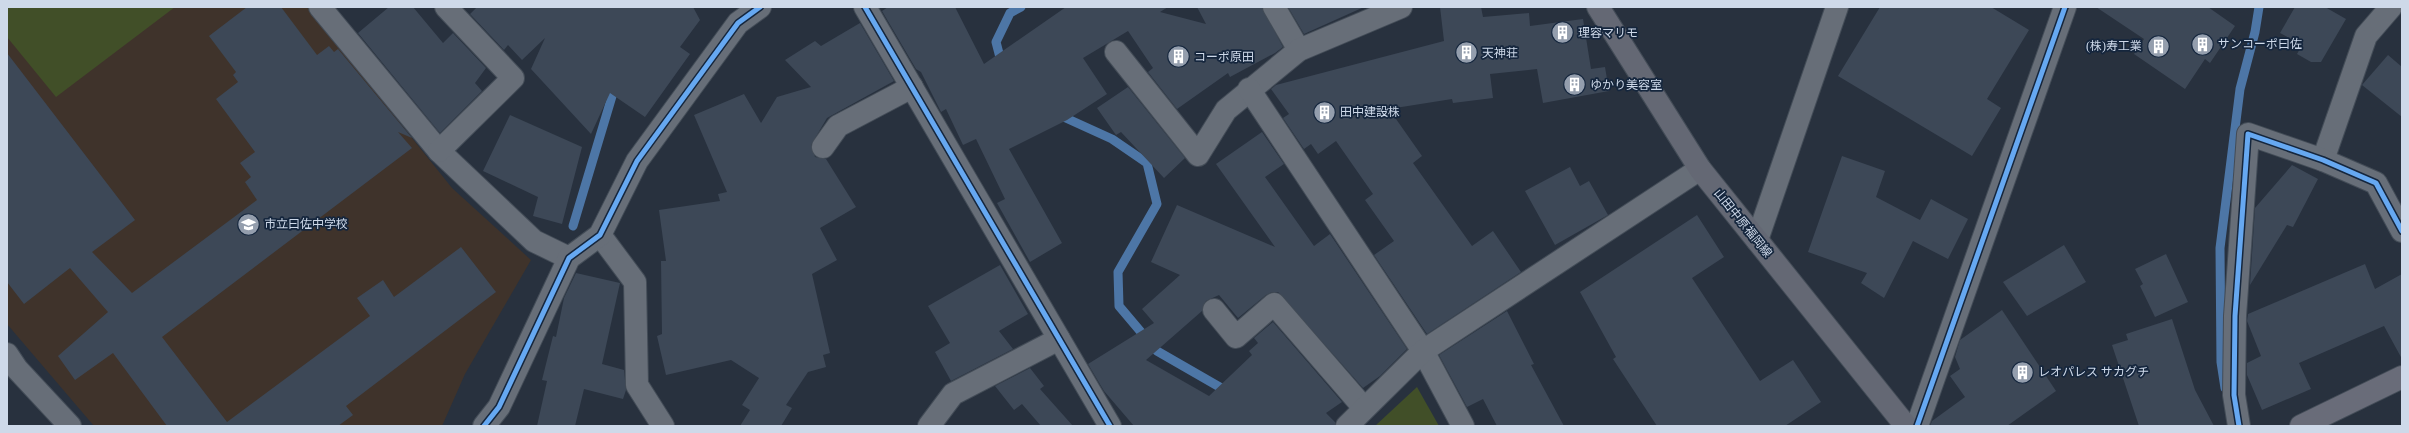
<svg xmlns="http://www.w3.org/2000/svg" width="2409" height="433" font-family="'Times New Roman','Noto Sans JP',serif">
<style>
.education{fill:#3f332b}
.park{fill:#414f28}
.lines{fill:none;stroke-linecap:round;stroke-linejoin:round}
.stream{stroke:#4d76a6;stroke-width:9}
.building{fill:#3d4857}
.minor-casing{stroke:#434c57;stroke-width:24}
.secondary-casing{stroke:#434c57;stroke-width:24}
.primary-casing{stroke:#434c57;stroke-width:24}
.minor{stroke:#676e78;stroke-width:22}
.secondary{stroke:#646874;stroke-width:22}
.primary{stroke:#696c79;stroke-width:22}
.cycleway-casing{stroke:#15263d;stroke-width:8}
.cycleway{stroke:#66a8f1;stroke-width:5}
.labels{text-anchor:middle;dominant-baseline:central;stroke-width:3.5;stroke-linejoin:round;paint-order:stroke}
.poi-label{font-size:12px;fill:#ced9e9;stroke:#15263d;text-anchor:start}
.street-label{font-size:12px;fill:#ced9e9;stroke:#15263d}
</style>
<rect width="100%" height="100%" fill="#28313e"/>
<!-- education -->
<path class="education" d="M7,7H307L452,188L531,260L465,374L442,426H94L7,324Z"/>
<!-- park -->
<g class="park">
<path d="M7,7H175L56,97L7,37Z"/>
<path d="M1417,387L1439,426H1375Z"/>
</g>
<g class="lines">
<!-- stream -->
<g class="stream">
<path d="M1002,65L996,42L1010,13L1021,7"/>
<path d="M1057,114L1112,139L1147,163L1157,204L1118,272L1119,306L1157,351L1230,393"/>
<path d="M573,226L616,83"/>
<path d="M2225,388L2221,362L2220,248L2240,89L2255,32L2259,7"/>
</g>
</g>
<!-- building -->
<g class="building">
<path d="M247,7H281L317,55L329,46L334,52L338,49L412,138L398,132L412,148L162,337L227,422L370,316L357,298L383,280L394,297L461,247L496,292L346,406L353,415L338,426H167L113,353L75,380L58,356L108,312L70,268L24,304L7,282V53L135,220L92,252L132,293L257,200L245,182L251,177L240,163L255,152L216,99L238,82L233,75L236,72L209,36Z"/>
<path d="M389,7H413L443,43L453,33L486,68L475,83L482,91L440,133L358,33Z"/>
<path d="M477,7H693L700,20L680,47L690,54L645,117L610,93L591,134L531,69L545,38L522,60L508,45L504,50L470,14Z"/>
<path d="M888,7H955L984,64L1066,7H1168L1160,12L1206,24L1197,7H1262L1283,47L1275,53L1230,77L1228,73L1177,109L1148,72L1153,68L1128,31L1083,58L1107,94L1067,120L1009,149L1062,243L1030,262L997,203L1005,199L976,139L963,145L946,109L941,112L921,72L916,69L882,11Z"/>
<path d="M1288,7H1364L1304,34Z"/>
<path d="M1440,7H1481L1483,17L1529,13L1530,26L1583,19L1591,69L1605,67L1609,91L1543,103L1537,69L1490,74L1493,98L1453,103L1452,99L1389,109L1422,156L1413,163L1472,246L1493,231L1521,272L1427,334L1374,255L1394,241L1365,200L1373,194L1336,141L1318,154L1311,144L1304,149L1283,118L1289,114L1271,89L1276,85L1444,41Z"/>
<path d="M1880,7H1991L2029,30L1987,99L2001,108L1972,156L1838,76Z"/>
<path d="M2096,7H2208L2235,26L2210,63L2205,59L2185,89L2134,54L2144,39Z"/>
<path d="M2295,7H2325L2346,19L2321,62H2311L2297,54L2302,45L2280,33Z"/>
<path d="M860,23L894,81L827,118L811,145L815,157L826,159L856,207L820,228L837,260L812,274L830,353L823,355L826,367L808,372L786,405L792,408L781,426H740L750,410L742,405L759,378L731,360L666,375L657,336L662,334L661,261H666L659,210L720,201L718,194L727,192L694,115L744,94L761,123L777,97L811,87L785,60L815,41L821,46Z"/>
<path d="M2388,55L2402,67V117L2362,85Z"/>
<path d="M1128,87L1185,158L1164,178L1121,132L1116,135L1097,108Z"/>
<path d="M510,115L582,147L562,224L533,216L538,197L483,171Z"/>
<path d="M1262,132L1284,164L1265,177L1314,246L1330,234L1407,349L1380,376L1363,388L1278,292H1272L1266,295L1238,318L1219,295L1206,301L1202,311L1146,360L1209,396L1252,355L1249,351L1258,343L1254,338L1273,322L1342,402L1326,413L1335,422V426H1134L1104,391L1088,364L1154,323L1142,309L1180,275L1151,262L1177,205L1275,247L1216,164Z"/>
<path d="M1842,156L1885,171L1876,197L1920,220L1931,199L1968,219L1948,259L1913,241L1884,298L1861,283L1867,273L1808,252Z"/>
<path d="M2292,165L2318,179L2293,227L2287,225L2250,285L2255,208Z"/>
<path d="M1570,167L1580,186L1589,181L1608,215L1555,245L1525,191Z"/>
<path d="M1697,215L1724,257L1692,278L1760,381L1793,360L1821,402L1785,426H1657L1613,359L1616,357L1580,292Z"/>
<path d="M2064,245L2086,282L2027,316L2003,282Z"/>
<path d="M2166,254L2188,302L2155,317L2140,286L2143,284L2135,269Z"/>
<path d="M2365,264L2375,289L2402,274V359L2384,326L2299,363L2311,389L2262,410L2247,375V363L2261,356L2247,321L2248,314Z"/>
<path d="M1000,265L1028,314L999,331L1013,349L951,381L935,352L950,343L928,306Z"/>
<path d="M576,273L620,283L602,364L624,370L626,390L623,399L584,389L575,426H537L547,381L542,380L553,336L556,337L564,298Z"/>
<path d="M2002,310L2056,391L2007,426H1930L1932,421L1965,397L1950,376L1960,369L1955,357L1960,340Z"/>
<path d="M1507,311L1534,364L1531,365L1564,426H1497L1483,399L1467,407L1439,355Z"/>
<path d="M2172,319L2195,390L2214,426H2139L2112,345L2128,340L2126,334Z"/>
<path d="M1030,368L1044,386L1040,389L1073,426H1041L1022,404L1014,410L995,386Z"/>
</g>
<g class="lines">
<defs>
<g id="minor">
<path d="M320,7L439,151L534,241L569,258"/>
<path d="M865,7L1110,426"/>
<path d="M1274,7L1299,50"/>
<path d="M1116,52L1198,155L1226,110L1299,50L1401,7"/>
<path d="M1249,89L1423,351L1463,426"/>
<path d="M823,147L838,126L912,87"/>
<path d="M439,151L513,78L446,7"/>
<path d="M2323,160L2366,36L2391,7"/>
<path d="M600,235L635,282L637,385L663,426"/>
<path d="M1757,240L1837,7"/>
<path d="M1214,310L1236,337L1274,304L1364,408"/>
<path d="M7,354L17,369L70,426"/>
<path d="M484,426L499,407L569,258L600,235L637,161L738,23L760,7"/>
<path d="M929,426L953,394L1059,339"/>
<path d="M1347,426L1423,351L1700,169"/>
<path d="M1917,426L2065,7"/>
<path d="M2239,426L2234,395L2235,316L2248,134L2323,160L2376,183L2402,231"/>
</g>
<path id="secondary" d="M1598,7L1700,169L1906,426"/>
<path id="primary" d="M2301,426L2402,377"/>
</defs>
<!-- minor casing -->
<use href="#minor" class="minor-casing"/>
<!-- secondary casing -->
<use href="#secondary" class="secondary-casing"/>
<!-- primary casing -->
<use href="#primary" class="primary-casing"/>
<!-- minor -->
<use href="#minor" class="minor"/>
<!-- secondary -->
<use href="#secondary" class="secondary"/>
<!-- primary -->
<use href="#primary" class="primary"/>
<defs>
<g id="cycleway">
<path d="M865,7L1110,426"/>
<path d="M484,426L499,407L569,258L600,235L637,161L738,23L760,7"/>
<path d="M1917,426L2065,7"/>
<path d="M2239,426L2234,395L2235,316L2248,134L2323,160L2376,183L2402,231"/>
</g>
</defs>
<!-- cycleway casing -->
<use href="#cycleway" class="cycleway-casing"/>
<!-- cycleway -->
<use href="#cycleway" class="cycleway"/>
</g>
<!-- icons -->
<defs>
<symbol id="building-disc" viewBox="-11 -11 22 22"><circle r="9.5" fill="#949ead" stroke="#15263d"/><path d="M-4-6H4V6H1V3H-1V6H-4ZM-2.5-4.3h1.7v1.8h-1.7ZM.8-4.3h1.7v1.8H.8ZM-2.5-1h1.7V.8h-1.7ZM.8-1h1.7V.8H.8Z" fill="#fff"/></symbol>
<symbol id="school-disc" viewBox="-11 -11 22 22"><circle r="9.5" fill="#949ead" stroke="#15263d"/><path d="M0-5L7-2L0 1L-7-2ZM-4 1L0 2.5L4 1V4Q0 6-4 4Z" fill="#fff"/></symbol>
</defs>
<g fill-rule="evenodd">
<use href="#building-disc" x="1550" y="20" width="25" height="25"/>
<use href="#building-disc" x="2190" y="32" width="25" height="25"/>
<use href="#building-disc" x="2146" y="34" width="25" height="25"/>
<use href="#building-disc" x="1454" y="40" width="25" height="25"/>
<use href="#building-disc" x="1166" y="44" width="25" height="25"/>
<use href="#building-disc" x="1562" y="72" width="25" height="25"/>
<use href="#building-disc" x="1312" y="100" width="25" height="25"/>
<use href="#school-disc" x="236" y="212" width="25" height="25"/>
<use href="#building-disc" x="2010" y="360" width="25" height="25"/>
</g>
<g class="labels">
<!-- poi labels -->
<g class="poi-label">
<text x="1578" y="33">理容マリモ</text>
<text x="2218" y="44">サンコーポ曰佐</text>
<text x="2142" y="46" text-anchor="end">(株)寿工業</text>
<text x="1482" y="53">天神荘</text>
<text x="1194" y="57">コーポ原田</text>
<text x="1590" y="85">ゆかり美容室</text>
<text x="1340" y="112">田中建設株</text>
<text x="264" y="224">市立曰佐中学校</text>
<text x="2038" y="372">レオパレス サカグチ</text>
</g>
<!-- street labels -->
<g class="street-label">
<text transform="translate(1743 223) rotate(51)">山田中原福岡線</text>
</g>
</g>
<!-- border -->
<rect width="2409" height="433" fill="none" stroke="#ced9e9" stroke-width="16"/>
</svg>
